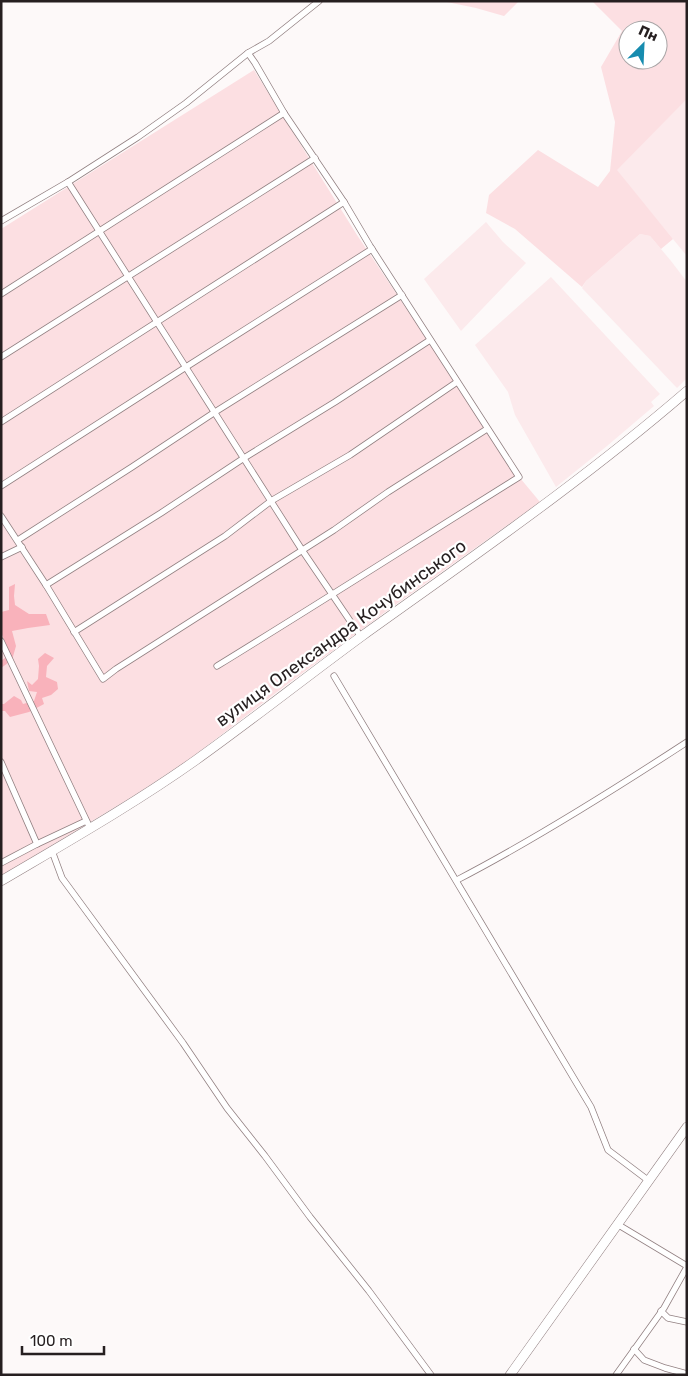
<svg xmlns="http://www.w3.org/2000/svg" width="688" height="1376" font-family="Rubik,sans-serif">
<style>
.built{fill:#fceaec}
.green{fill:#fcdfe2;fill-rule:evenodd}
.forest{fill:#f9b2bb}
.lines{fill:none;stroke-linecap:round;stroke-linejoin:round}
.street-casing{stroke:#928082;stroke-width:7}
.secondary-casing{stroke:#928082;stroke-width:10}
.street{stroke:#fff;stroke-width:5.5}
.secondary{stroke:#fff;stroke-width:9}
.labels{text-anchor:middle;dominant-baseline:central;stroke-width:4.5;stroke-linejoin:round;paint-order:stroke}
.street-label{font-size:18px;fill:#261f20;stroke:#fff}
</style>
<rect width="100%" height="100%" fill="#fdf9f9"/>
<!-- built -->
<g class="built">
<path d="M687,99V256L616,170Z"/>
<path d="M486,222L503,242L526,263L461,331L424,279Z"/>
<path d="M640,234L650,236L671,261L687,282V378L677,388L582,288L586,281Z"/>
<path d="M551,277L660,394L651,402L654,406L607,446L556,487L515,415L508,392L475,345Z"/>
</g>
<!-- green -->
<g class="green">
<path d="M442,1H519L504,16L476,8Z"/>
<path d="M592,1H687V99L617,170L673,239L661,249L650,236L640,234L586,281L582,287L515,229L486,213L489,195L538,150L598,187L610,171L615,122L601,67L622,31ZM628,30H658V60H628Z"/>
<path d="M254,70L357,235L467,399L505,460L540,502L388,610L285,686L191,758L135,795L1,876V229Z"/>
</g>
<!-- forest -->
<g class="forest">
<path d="M15,584L14,596L15,605L29,614H46L50,625L28,628L12,631L16,646L12,660L1,668V661L5,658L6,645L1,632V612L9,610V587Z"/>
<path d="M45,653L54,658L47,666L46,677L57,682L58,689L51,695L42,698L44,704L29,712L10,717L5,711H1V704H4L14,696L21,700L23,704L34,701L37,692L29,691L27,681L32,685L38,679L39,666L38,659Z"/>
</g>
<g class="lines">
<defs>
<g id="street">
<path d="M68,182L302,550L361,637"/>
<path d="M1,221L68,182L138,137L186,103L248,53L269,41L319,1"/>
<path d="M1,294L284,113"/>
<path d="M1,357L315,158"/>
<path d="M1,422L344,202"/>
<path d="M1,486L186,367L372,249"/>
<path d="M1,516L46,585L103,679L116,669L334,530L388,492L487,429"/>
<path d="M18,540L132,467L215,412L402,295"/>
<path d="M1,557L22,547"/>
<path d="M46,585L161,513L244,458L335,402L430,340"/>
<path d="M74,632L225,536L271,501L350,455L457,382"/>
<path d="M1,641L90,828"/>
<path d="M217,666C318,604 418,540 519,477L370,246L344,202L284,113L255,63L248,53"/>
<path d="M334,676L576,1082L591,1107L608,1150L649,1181"/>
<path d="M1,762L37,844"/>
<path d="M52,851L62,878L183,1043L227,1108L265,1156L310,1217L369,1291L431,1375"/>
<path d="M1,863L37,844L86,821"/>
<path d="M457,880C536,839 612,791 687,742"/>
<path d="M617,1224L687,1266"/>
<path d="M661,1311L668,1318L687,1322"/>
<path d="M634,1349L644,1360L665,1368L687,1374"/>
<path d="M616,1375L664,1308L687,1267"/>
</g>
<g id="secondary">
<path d="M1,881C67,842 134,804 196,760C252,720 306,677 362,636C472,557 584,480 687,391"/>
<path d="M510,1375L687,1127"/>
</g>
</defs>
<!-- street casing -->
<use href="#street" class="street-casing"/>
<!-- secondary casing -->
<use href="#secondary" class="secondary-casing"/>
<!-- street -->
<use href="#street" class="street"/>
<!-- secondary -->
<use href="#secondary" class="secondary"/>
</g>
<g class="labels">
<!-- street labels -->
<g class="street-label">
<text transform="translate(341 633) rotate(-36)">вулиця Олександра Кочубинського</text>
</g>
</g>
<!-- border -->
<rect width="688" height="1376" fill="none" stroke="#261f20" stroke-width="5"/>
<!-- north arrow -->
<g transform="translate(643 45) rotate(24)"><circle r="24" fill="#ffffff" stroke="#a8a5a6"/>
<path d="M0-4L9 19L0 12L-9 19Z" fill="#178caf"/>
<text y="-8" font-size="14" font-weight="bold" text-anchor="middle" fill="#261f20">Пн</text>
</g>
<!-- scale -->
<path d="M22 1346v8h82v-8" fill="none" stroke="#261f20" stroke-width="2.5"/>
<text x="30" y="1346" font-size="15" fill="#261f20" stroke="#ffffff" stroke-width="4" paint-order="stroke">100 m</text>
</svg>
